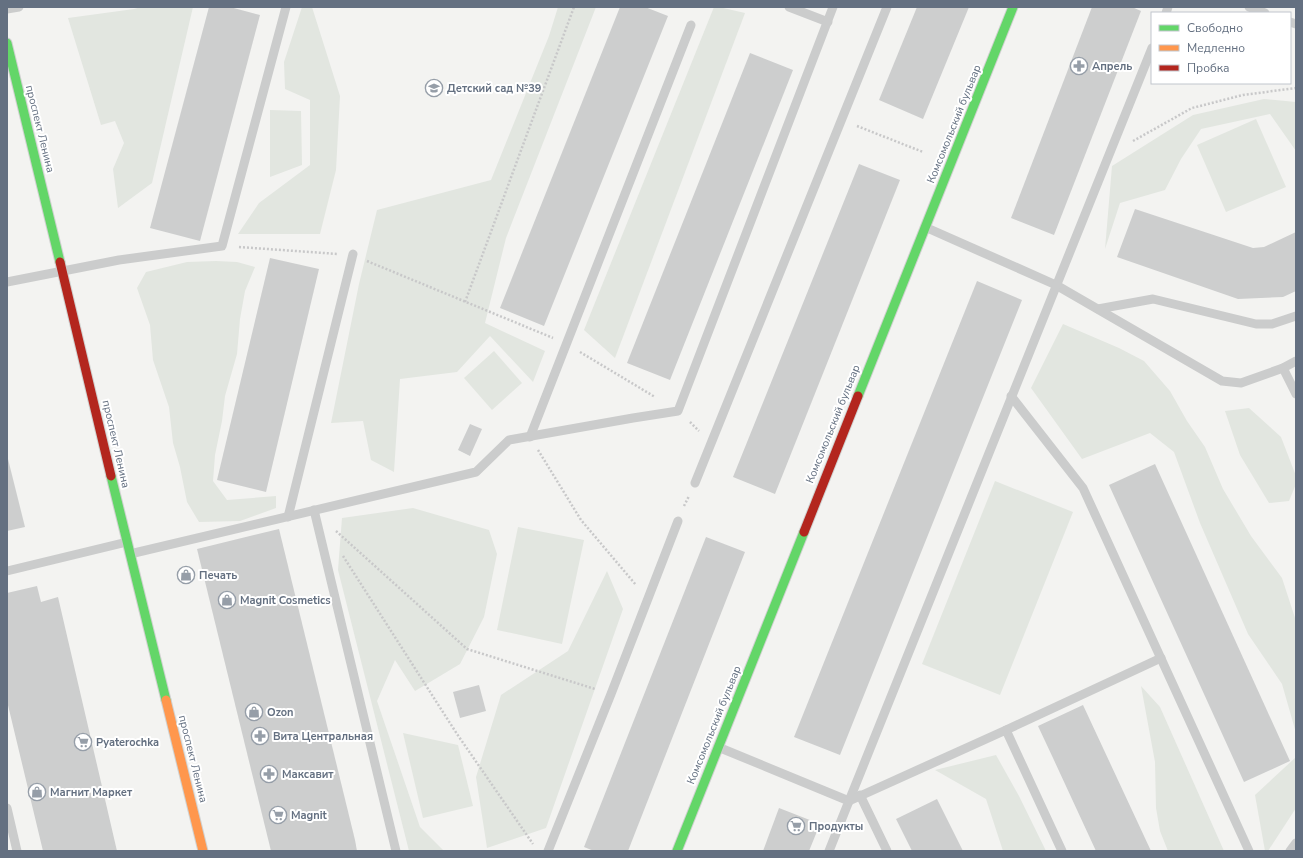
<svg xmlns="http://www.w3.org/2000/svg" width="1303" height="858" font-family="'Nunito Sans',sans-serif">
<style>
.green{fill:#e2e6e0}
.building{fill:#cdcece}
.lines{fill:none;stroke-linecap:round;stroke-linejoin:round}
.fast-casing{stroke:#d0d1d0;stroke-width:11}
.slow-casing{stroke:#d0d1d0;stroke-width:11}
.jam-casing{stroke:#d0d1d0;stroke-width:11}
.path{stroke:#c8c8c9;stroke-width:2.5;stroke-dasharray:2 2;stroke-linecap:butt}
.lane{stroke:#cbcccc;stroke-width:9}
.fast{stroke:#63d668;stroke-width:9}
.slow{stroke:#ff974d;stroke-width:9}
.jam{stroke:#b3261e;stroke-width:9}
.labels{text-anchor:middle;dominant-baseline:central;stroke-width:4;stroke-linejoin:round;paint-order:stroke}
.poi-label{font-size:11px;font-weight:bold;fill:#647081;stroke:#fff;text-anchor:start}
.street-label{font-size:11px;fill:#647081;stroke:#fff}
</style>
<rect width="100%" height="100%" fill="#f3f3f1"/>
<!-- green -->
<g class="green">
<path d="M141,7H193L152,183L118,208L113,169L124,143L115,121L101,125L68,18L134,9Z"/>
<path d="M302,7H312L340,96L336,170L320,234H238L259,203L310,165V100L285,89L284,62Z"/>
<path d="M558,7H596L506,238L485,323L545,351L533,382L490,336L457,372L400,379L394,472L371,460L363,421L331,423L359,284L377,210L491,180L549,36Z"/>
<path d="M714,7H719L745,13L615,358L584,330Z"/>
<path d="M1264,99L1296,102V151L1270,114L1201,129L1181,159L1165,190L1120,203L1105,249L1112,166L1193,115Z"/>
<path d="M270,110L301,111L302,165L270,177Z"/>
<path d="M1256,119L1286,187L1226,212L1197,145Z"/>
<path d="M216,261L237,262L255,267L245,291L240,319L237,354L225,396L222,421L215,455L213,481L227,500L276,496V508L240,521L199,522L187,502L180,467L173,443L169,407L153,360L150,325L137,288L146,272L187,262Z"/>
<path d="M1063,324L1119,348L1144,361L1170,391L1187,421L1205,447L1223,489L1251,536L1282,578L1296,621V733L1282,684L1248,634L1200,523L1174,452L1150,433L1082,459L1031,388Z"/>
<path d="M494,351L522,383L492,410L464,378Z"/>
<path d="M1249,408L1281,437L1296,476V484L1289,501L1269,503L1240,455L1225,411Z"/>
<path d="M995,481L1073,512L1000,695L922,664Z"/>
<path d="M413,508L489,530L497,554L484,617L460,664L415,691L395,660L377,701L420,827L444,851H409L338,570L342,518Z"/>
<path d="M518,527L584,540L562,644L497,630Z"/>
<path d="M607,571L623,609L546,828L487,848L476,777L501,695L568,651Z"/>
<path d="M1141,686L1160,707L1224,851H1168L1160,831L1156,808L1155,762Z"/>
<path d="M403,733L458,745L473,806L423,818Z"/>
<path d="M996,755L1019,796L1046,851H1003L986,799L935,770Z"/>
<path d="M1296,757V808L1268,851H1265L1255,795Z"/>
</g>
<!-- building -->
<g class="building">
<path d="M209,7H230L260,15L200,241L150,228Z"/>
<path d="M620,7H645L668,16L544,326L500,308Z"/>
<path d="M917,7H969L923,119L879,100Z"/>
<path d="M1092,7H1132L1141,11L1054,235L1011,218Z"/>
<path d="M750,53L793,70L670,380L627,363Z"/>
<path d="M859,164L900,180L775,494L733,477Z"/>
<path d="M1135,209L1253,248L1264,247L1296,232V291L1283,297L1238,299L1117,257Z"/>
<path d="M270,258L319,269L266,492L217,480Z"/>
<path d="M977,281L1022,300L840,755L794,737Z"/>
<path d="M470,424L482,429L470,456L458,450Z"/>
<path d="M7,455L25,527L7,531Z"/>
<path d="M1155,464L1290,761L1244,782L1109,485Z"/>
<path d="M279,529L355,840L357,851H271L197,549Z"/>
<path d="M706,537L745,552L628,851H594L584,847Z"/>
<path d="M190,568L193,579L182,582L179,572Z"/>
<path d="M37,586L41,602L58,597L117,851H43L7,701V593Z"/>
<path d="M479,685L486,711L460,718L453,692Z"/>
<path d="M1083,705L1151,851H1096L1053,758L1038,726Z"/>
<path d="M937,799L963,851H912L896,819Z"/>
<path d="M779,808L820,824L809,851H763Z"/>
</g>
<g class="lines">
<defs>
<g id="fast">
<path d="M7,43L60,262"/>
<path d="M858,396L1013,7"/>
<path d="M111,476L166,700"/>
<path d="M677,851L804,532"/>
</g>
<path id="slow" d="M166,700L203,851"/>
<g id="jam">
<path d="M60,262L111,476"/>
<path d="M804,532L858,396"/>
</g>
</defs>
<!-- fast casing -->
<use href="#fast" class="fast-casing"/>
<!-- slow casing -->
<use href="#slow" class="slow-casing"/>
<!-- jam casing -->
<use href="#jam" class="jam-casing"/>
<!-- path -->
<g class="path">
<path d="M857,126L923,152"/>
<path d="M1133,141L1192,108L1243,95L1296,88"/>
<path d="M239,247L338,254"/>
<path d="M367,261L553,338"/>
<path d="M465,302L574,7"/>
<path d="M580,352L655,397"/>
<path d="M690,422L699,431"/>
<path d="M538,450L581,520L636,585"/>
<path d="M684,506L689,496"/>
<path d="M336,531L467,649L595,689"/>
<path d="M343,556L457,734L533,844"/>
</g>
<!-- lane -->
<g class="lane">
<path d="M789,7L828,22"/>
<path d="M1249,7L1265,13"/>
<path d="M7,9L19,7"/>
<path d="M1166,13L1168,7"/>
<path d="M1290,22L1296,24"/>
<path d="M925,227L1056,285L1222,381L1241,383L1283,368L1296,361"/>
<path d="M7,282L119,260L222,246L286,7"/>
<path d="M1098,309L1153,299L1256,324H1272L1296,316"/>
<path d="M1283,368L1296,394"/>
<path d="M1011,396L1083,488L1249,851"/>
<path d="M530,437L691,25"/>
<path d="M695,483L887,7"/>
<path d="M314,510L396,851"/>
<path d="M288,517L353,254"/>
<path d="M130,554L476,472L509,440L633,418L678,411L833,7"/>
<path d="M7,571L127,542"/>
<path d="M1006,730L1161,658"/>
<path d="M718,747L849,801L829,851"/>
<path d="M860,795L887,851"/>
<path d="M849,801L1152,48"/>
<path d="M849,801L1006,730L1062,851"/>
<path d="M7,808L17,851"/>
<path d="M548,851L611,694L678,521"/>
<path d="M1290,851L1296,843"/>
</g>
<!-- fast -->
<use href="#fast" class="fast"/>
<!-- slow -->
<use href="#slow" class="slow"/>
<!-- jam -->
<use href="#jam" class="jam"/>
</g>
<!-- icons -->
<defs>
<symbol id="pharmacy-ring" viewBox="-11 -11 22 22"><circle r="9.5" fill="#fff" stroke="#969ea8" stroke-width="1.5"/><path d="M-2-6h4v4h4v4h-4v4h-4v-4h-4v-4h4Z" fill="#969ea8"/></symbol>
<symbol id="school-ring" viewBox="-11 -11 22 22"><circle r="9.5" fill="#fff" stroke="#969ea8" stroke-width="1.5"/><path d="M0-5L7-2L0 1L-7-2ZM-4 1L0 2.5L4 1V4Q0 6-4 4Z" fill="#969ea8"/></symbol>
<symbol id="shop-ring" viewBox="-11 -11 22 22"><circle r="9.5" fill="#fff" stroke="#969ea8" stroke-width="1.5"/><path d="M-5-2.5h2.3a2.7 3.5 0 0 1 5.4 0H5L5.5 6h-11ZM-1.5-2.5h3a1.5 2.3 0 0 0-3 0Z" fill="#969ea8"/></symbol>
<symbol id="supermarket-ring" viewBox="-11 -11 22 22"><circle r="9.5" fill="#fff" stroke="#969ea8" stroke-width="1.5"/><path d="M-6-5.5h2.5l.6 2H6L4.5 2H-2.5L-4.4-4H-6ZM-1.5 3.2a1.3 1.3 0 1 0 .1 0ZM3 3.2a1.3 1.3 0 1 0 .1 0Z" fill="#969ea8"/></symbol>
</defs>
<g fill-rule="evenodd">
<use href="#pharmacy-ring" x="1069" y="56" width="20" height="20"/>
<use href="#school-ring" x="424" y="78" width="20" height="20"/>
<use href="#shop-ring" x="176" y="565" width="20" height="20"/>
<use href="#shop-ring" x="217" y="590" width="20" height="20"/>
<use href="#shop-ring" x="244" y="702" width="20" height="20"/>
<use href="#pharmacy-ring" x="250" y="726" width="20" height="20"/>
<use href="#supermarket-ring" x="73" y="732" width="20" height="20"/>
<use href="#pharmacy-ring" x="259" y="764" width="20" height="20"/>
<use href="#shop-ring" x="27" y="782" width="20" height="20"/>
<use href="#supermarket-ring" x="268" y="805" width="20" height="20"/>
<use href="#supermarket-ring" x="786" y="816" width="20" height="20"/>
</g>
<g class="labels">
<!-- poi labels -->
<g class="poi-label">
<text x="1092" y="66">Апрель</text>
<text x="447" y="88">Детский сад №39</text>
<text x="199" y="575">Печать</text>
<text x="240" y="600">Magnit Cosmetics</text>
<text x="267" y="712">Ozon</text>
<text x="273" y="736">Вита Центральная</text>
<text x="96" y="742">Pyaterochka</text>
<text x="282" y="774">Максавит</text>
<text x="50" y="792">Магнит Маркет</text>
<text x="291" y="815">Magnit</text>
<text x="809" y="826">Продукты</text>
</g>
<!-- street labels -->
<g class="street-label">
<text transform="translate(954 124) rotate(-68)">Комсомольский бульвар</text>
<text transform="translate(40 129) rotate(76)">проспект Ленина</text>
<text transform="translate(833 424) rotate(-68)">Комсомольский бульвар</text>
<text transform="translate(116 444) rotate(77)">проспект Ленина</text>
<text transform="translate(714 725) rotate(-68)">Комсомольский бульвар</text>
<text transform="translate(193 759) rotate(76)">проспект Ленина</text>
</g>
</g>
<!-- border -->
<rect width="1303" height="858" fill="none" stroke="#647081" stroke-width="16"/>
<!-- legend -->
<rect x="1151" y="12" width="140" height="72" fill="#ffffff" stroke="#c1c6cd"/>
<rect x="1159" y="25" width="20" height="6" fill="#63d668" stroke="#c1c6cd"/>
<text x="1187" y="32" font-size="12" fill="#647081">Свободно</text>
<rect x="1159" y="45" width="20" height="6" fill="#ff974d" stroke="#c1c6cd"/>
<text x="1187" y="52" font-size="12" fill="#647081">Медленно</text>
<rect x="1159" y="65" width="20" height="6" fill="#b3261e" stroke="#c1c6cd"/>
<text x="1187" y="72" font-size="12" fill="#647081">Пробка</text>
</svg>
